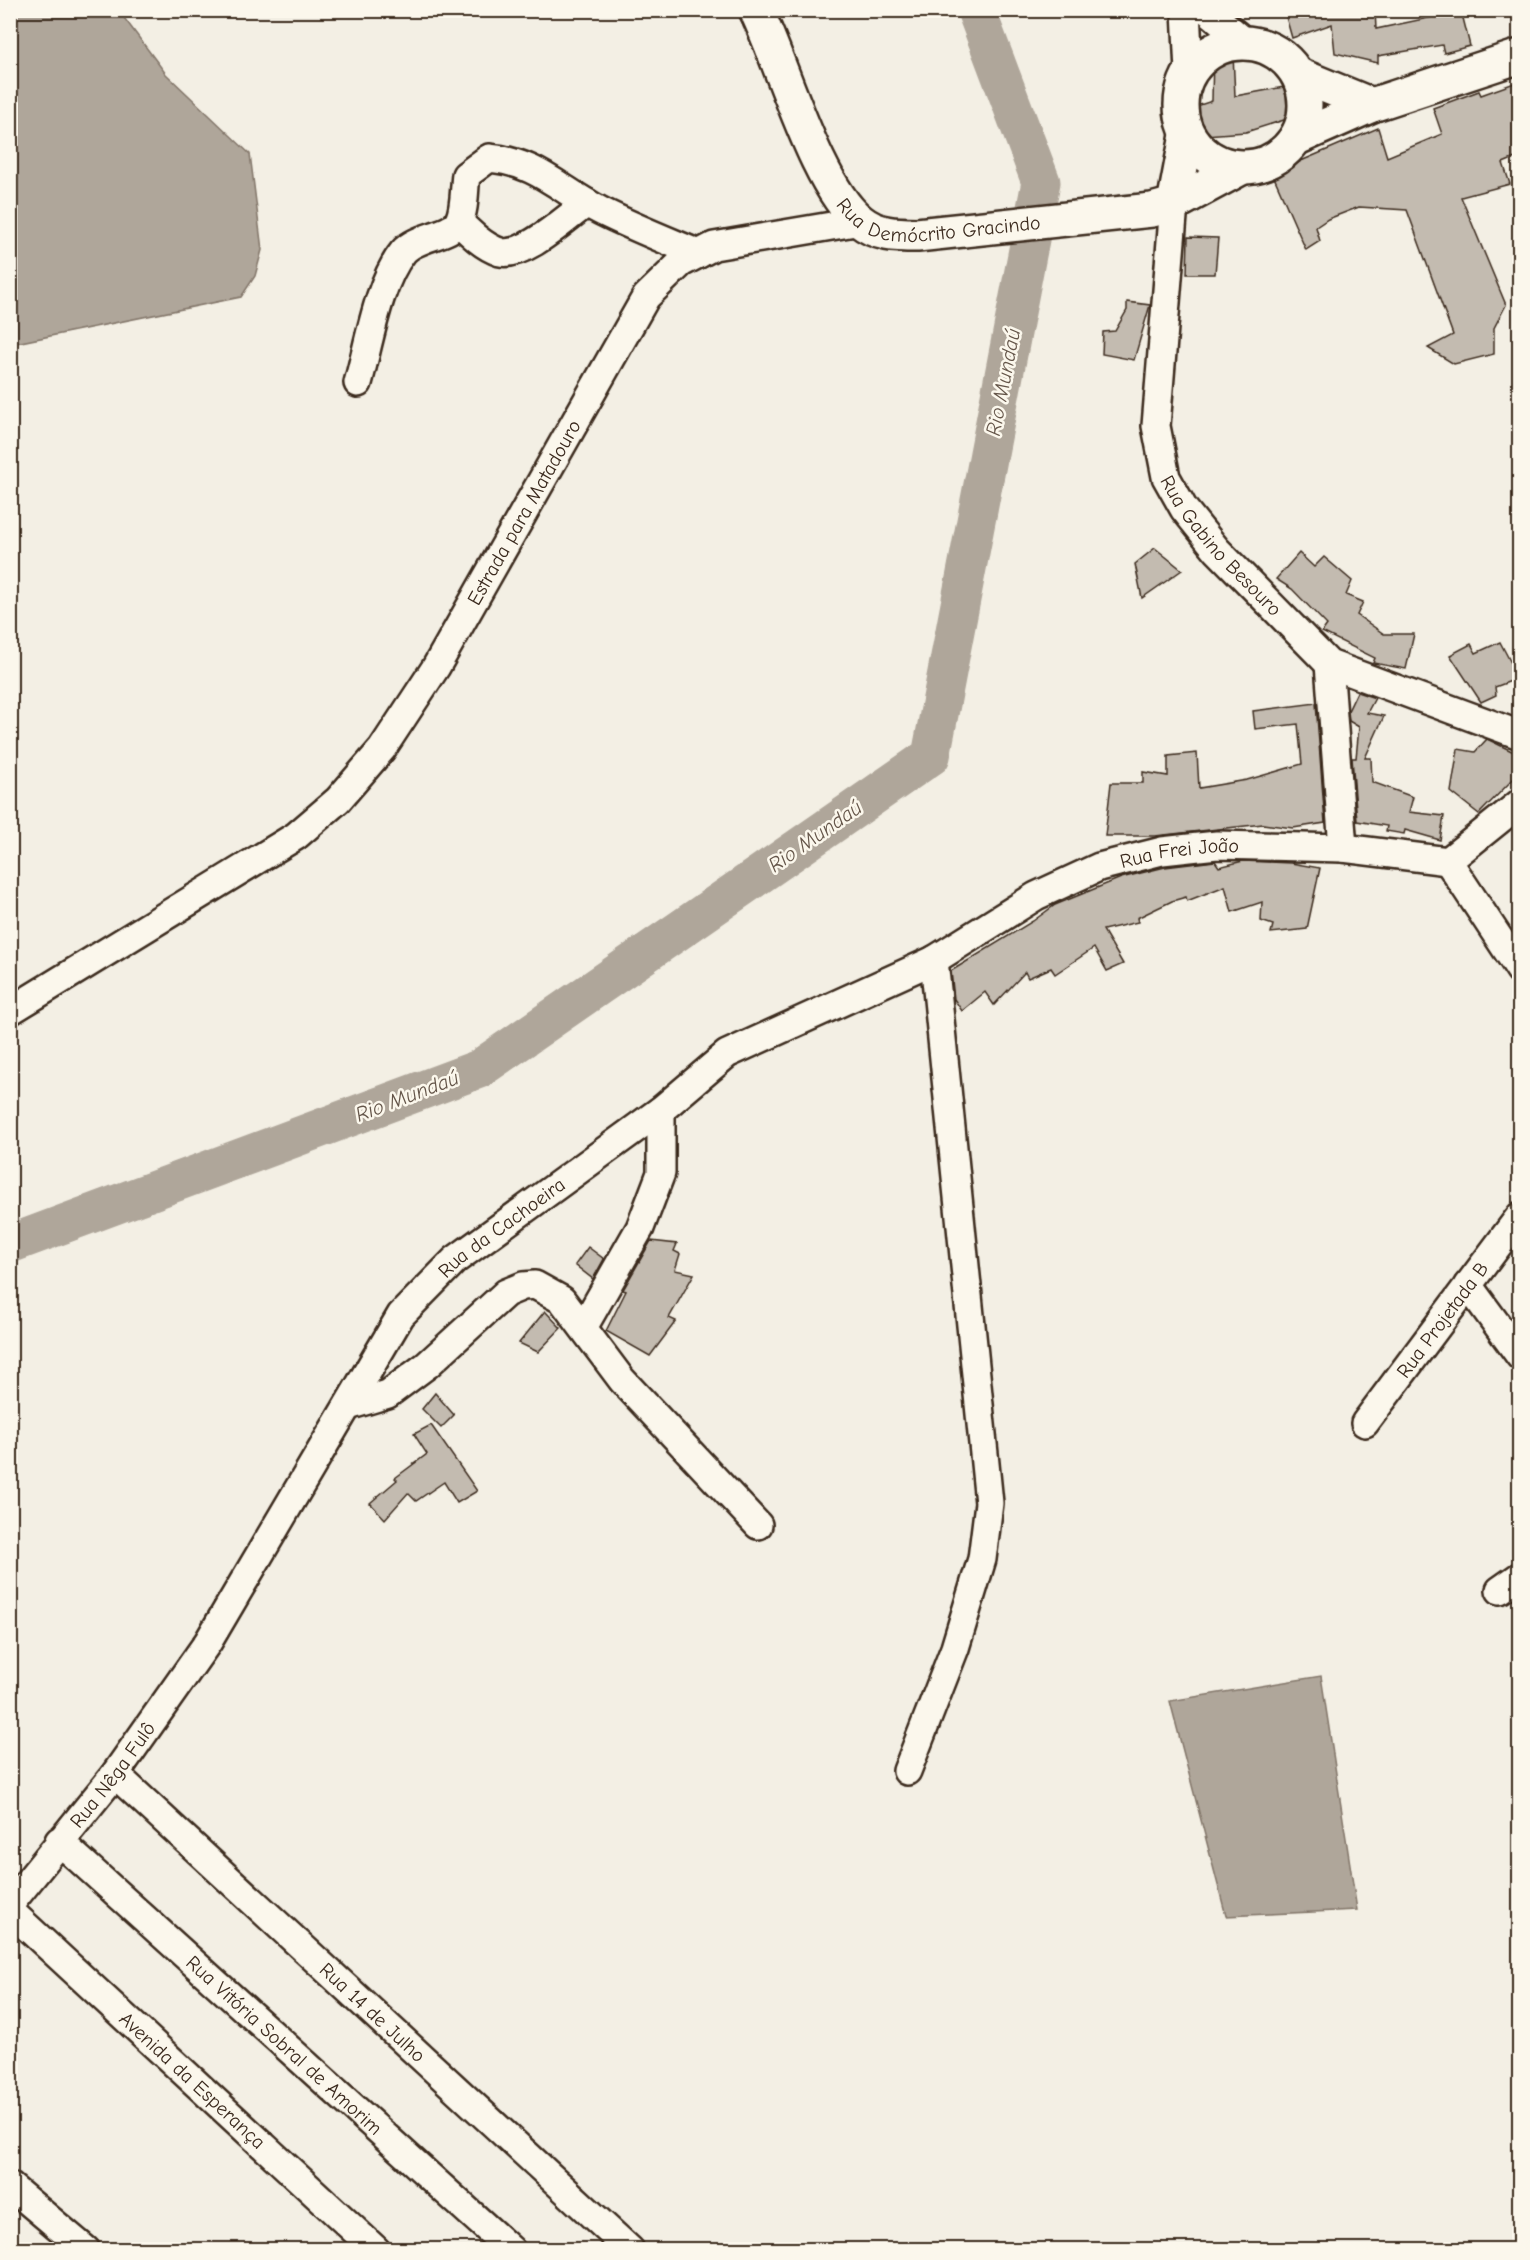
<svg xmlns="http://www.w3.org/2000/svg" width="1530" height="2260" font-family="'Comic Neue',sans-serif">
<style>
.water{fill:#afa69a;stroke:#817468;stroke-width:1.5}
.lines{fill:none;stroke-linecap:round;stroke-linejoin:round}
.river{stroke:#afa69a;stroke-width:39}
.building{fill:#c3bbb0;stroke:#3b2a1e;stroke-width:1.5}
.minor-casing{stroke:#3b2a1e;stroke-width:32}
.major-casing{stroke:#3b2a1e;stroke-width:38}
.minor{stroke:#fbf7ec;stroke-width:27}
.major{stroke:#fbf7ec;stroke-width:33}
.labels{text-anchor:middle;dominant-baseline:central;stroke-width:5;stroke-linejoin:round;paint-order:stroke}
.street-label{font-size:20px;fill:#3b2a1e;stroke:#fbf7ec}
.water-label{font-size:21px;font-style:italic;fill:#645549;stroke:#fbf7ec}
</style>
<rect width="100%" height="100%" fill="#f3efe4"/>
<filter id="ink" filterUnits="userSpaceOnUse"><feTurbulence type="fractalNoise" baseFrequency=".0167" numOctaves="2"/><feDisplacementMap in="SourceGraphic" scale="12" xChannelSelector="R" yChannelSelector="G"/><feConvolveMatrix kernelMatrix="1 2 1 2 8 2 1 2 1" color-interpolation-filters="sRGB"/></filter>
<g filter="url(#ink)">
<!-- water -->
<g class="water">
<path d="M11,10L119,11L166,74L250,154L262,250L255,276L241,297L11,344Z"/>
<path d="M1321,1676L1357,1910L1226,1916L1170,1701Z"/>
</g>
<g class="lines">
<!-- river -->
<path class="river" d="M10,1244L479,1069L931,756L1041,182L976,10"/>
</g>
<!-- building -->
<g class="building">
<path d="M1284,10H1375L1376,29L1438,16L1437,10H1461L1470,46L1444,53L1442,45L1378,56V63L1335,53L1332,24L1292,38Z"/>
<path d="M1213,55H1233L1235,96L1284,87L1294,93L1299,111L1284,120L1246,132L1205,135L1197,106L1212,101Z"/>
<path d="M1520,81V156L1503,163L1510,184L1461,197L1506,305L1494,328V354L1454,364L1428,348L1453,335L1407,210L1359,207L1328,219L1316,227L1320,241L1306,250L1274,177L1301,161L1378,128L1387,157L1442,134L1433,108L1479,91L1481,95Z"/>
<path d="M1188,237L1218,238L1215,274H1187Z"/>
<path d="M1127,302L1150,305L1134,360L1102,354L1103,332L1115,331L1127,310Z"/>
<path d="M1155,548L1182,570L1142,598L1135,564Z"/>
<path d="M1299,553L1314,567L1324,557L1352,581L1346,595L1363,602L1357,615L1384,634H1414L1406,669L1373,663L1375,658L1322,632L1327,625L1292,589L1276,579Z"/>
<path d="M1500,642L1519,678L1495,687L1496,695L1481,702L1450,655L1471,644L1476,653Z"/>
<path d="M1357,692L1375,698L1367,713L1384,716L1365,758H1371L1372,782L1413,797L1409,812L1444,816L1440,840L1405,830L1404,834L1386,831L1387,826L1357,821L1352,758H1356L1359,727L1349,721L1348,711Z"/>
<path d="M1316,703L1325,823L1293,828L1263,824L1155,836H1105L1111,783H1143V772L1168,776V756L1197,753L1199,788L1247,780L1302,764L1298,724L1255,729L1253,711Z"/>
<path d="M1487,739L1520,755V772L1479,814L1451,792L1458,749L1475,752Z"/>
<path d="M1215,861L1219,867L1243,861L1291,863L1320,868L1307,929L1271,933L1273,925L1261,921L1262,902L1232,912L1225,886L1187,901L1186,897L1172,901L1137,918L1138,922L1103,930L1123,964L1107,971L1094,948L1055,974L1051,968L1028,978L1025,972L994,1005L985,992L962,1011L954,999L951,971L1033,921L1055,905L1121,878L1165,867Z"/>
<path d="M651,1241L677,1244L674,1251L680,1254L675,1270L694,1274L669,1318L676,1321L650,1356L606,1331L626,1291L623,1290Z"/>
<path d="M588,1247L604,1259L593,1279L575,1265Z"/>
<path d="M545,1311L561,1328L538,1352L519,1343Z"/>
<path d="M435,1393L454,1415L441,1428L422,1409Z"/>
<path d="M431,1425L477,1491L457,1503L444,1482L416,1501L408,1493L385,1519L370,1503L397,1480L395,1478L427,1454L414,1434Z"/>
</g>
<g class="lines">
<defs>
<g id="minor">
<path d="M1186,10L1189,72"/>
<path d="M1207,10L1245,42"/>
<path id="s1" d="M1174,204L1156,426L1166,477L1184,509L1217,550L1329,664L1520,735"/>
<path d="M459,222C470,233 484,247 500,252C524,258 567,217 587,203"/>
<path d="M358,383C369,344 378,283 403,252C416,236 451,236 459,221C465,209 464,189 466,175L489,158C537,162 560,190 601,211C633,227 666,240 699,254"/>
<path d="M1329,664L1343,848"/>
<path d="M1448,861L1520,970"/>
<path d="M1448,861L1520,803"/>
<path id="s2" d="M10,1011L296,836L338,800L382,749L436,667L646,297L681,263L714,246L861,221"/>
<path d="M1468,1285L1520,1356"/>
<path d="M584,1326L640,1228L661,1173V1110"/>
<path d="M348,1406L388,1394L427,1365L506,1293L523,1286L535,1285L562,1300L622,1380L758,1525"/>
<path id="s3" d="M1365,1423L1520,1216"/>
<path d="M1500,1590L1520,1576"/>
<path d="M907,1771L955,1648L982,1559L989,1503L934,960"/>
<path id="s4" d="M115,1774L630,2250"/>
<path id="s5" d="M59,1841L511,2250"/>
<path id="s6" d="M10,1904L115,1774L208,1642L401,1315L455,1260L661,1110L727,1054L934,960L1036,896L1099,867L1162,851L1217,845L1343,848L1448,861"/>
<path id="s7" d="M10,1911L376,2250"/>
<path d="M10,2186L86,2250"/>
</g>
<g id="major">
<path id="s8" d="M756,10C783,65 816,186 860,221C877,235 896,235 917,235L1152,210L1174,204L1241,168"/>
<circle cx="1243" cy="105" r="62"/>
<path d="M1299,75L1372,105"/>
<path d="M1297,138L1372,105L1520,56"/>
<path d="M1174,204L1187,135"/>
</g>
</defs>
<!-- minor casing -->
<use href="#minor" class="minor-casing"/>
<!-- major casing -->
<use href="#major" class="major-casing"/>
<!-- minor -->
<use href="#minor" class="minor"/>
<!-- major -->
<use href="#major" class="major"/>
</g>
</g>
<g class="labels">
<!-- street labels -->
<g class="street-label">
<text stroke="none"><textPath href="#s8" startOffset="315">Rua Demócrito Gracindo</textPath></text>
<text stroke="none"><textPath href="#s2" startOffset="734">Estrada para Matadouro</textPath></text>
<text stroke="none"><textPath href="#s1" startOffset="363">Rua Gabino Besouro</textPath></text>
<text stroke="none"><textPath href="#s6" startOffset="1626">Rua Frei João</textPath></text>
<text stroke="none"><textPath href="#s6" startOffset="842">Rua da Cachoeira</textPath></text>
<text stroke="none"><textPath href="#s3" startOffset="129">Rua Projetada B</textPath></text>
<text stroke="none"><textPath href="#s6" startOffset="165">Rua Nêga Fulô</textPath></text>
<text stroke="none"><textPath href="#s4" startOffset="351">Rua 14 de Julho</textPath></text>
<text stroke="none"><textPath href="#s5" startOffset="304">Rua Vitória Sobral de Amorim</textPath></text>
<text stroke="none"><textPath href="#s7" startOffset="249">Avenida da Esperança</textPath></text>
</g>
<!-- water labels -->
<g class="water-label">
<text transform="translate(1003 382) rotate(-79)">Rio Mundaú</text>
<text transform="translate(815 836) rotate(-35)">Rio Mundaú</text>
<text transform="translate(407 1096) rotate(-21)">Rio Mundaú</text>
</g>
</g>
<!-- margin -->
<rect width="1530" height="2260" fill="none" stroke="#fbf7ec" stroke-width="36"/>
<rect x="18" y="18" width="1494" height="2224" fill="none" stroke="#3b2a1e" stroke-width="2" filter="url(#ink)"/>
</svg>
